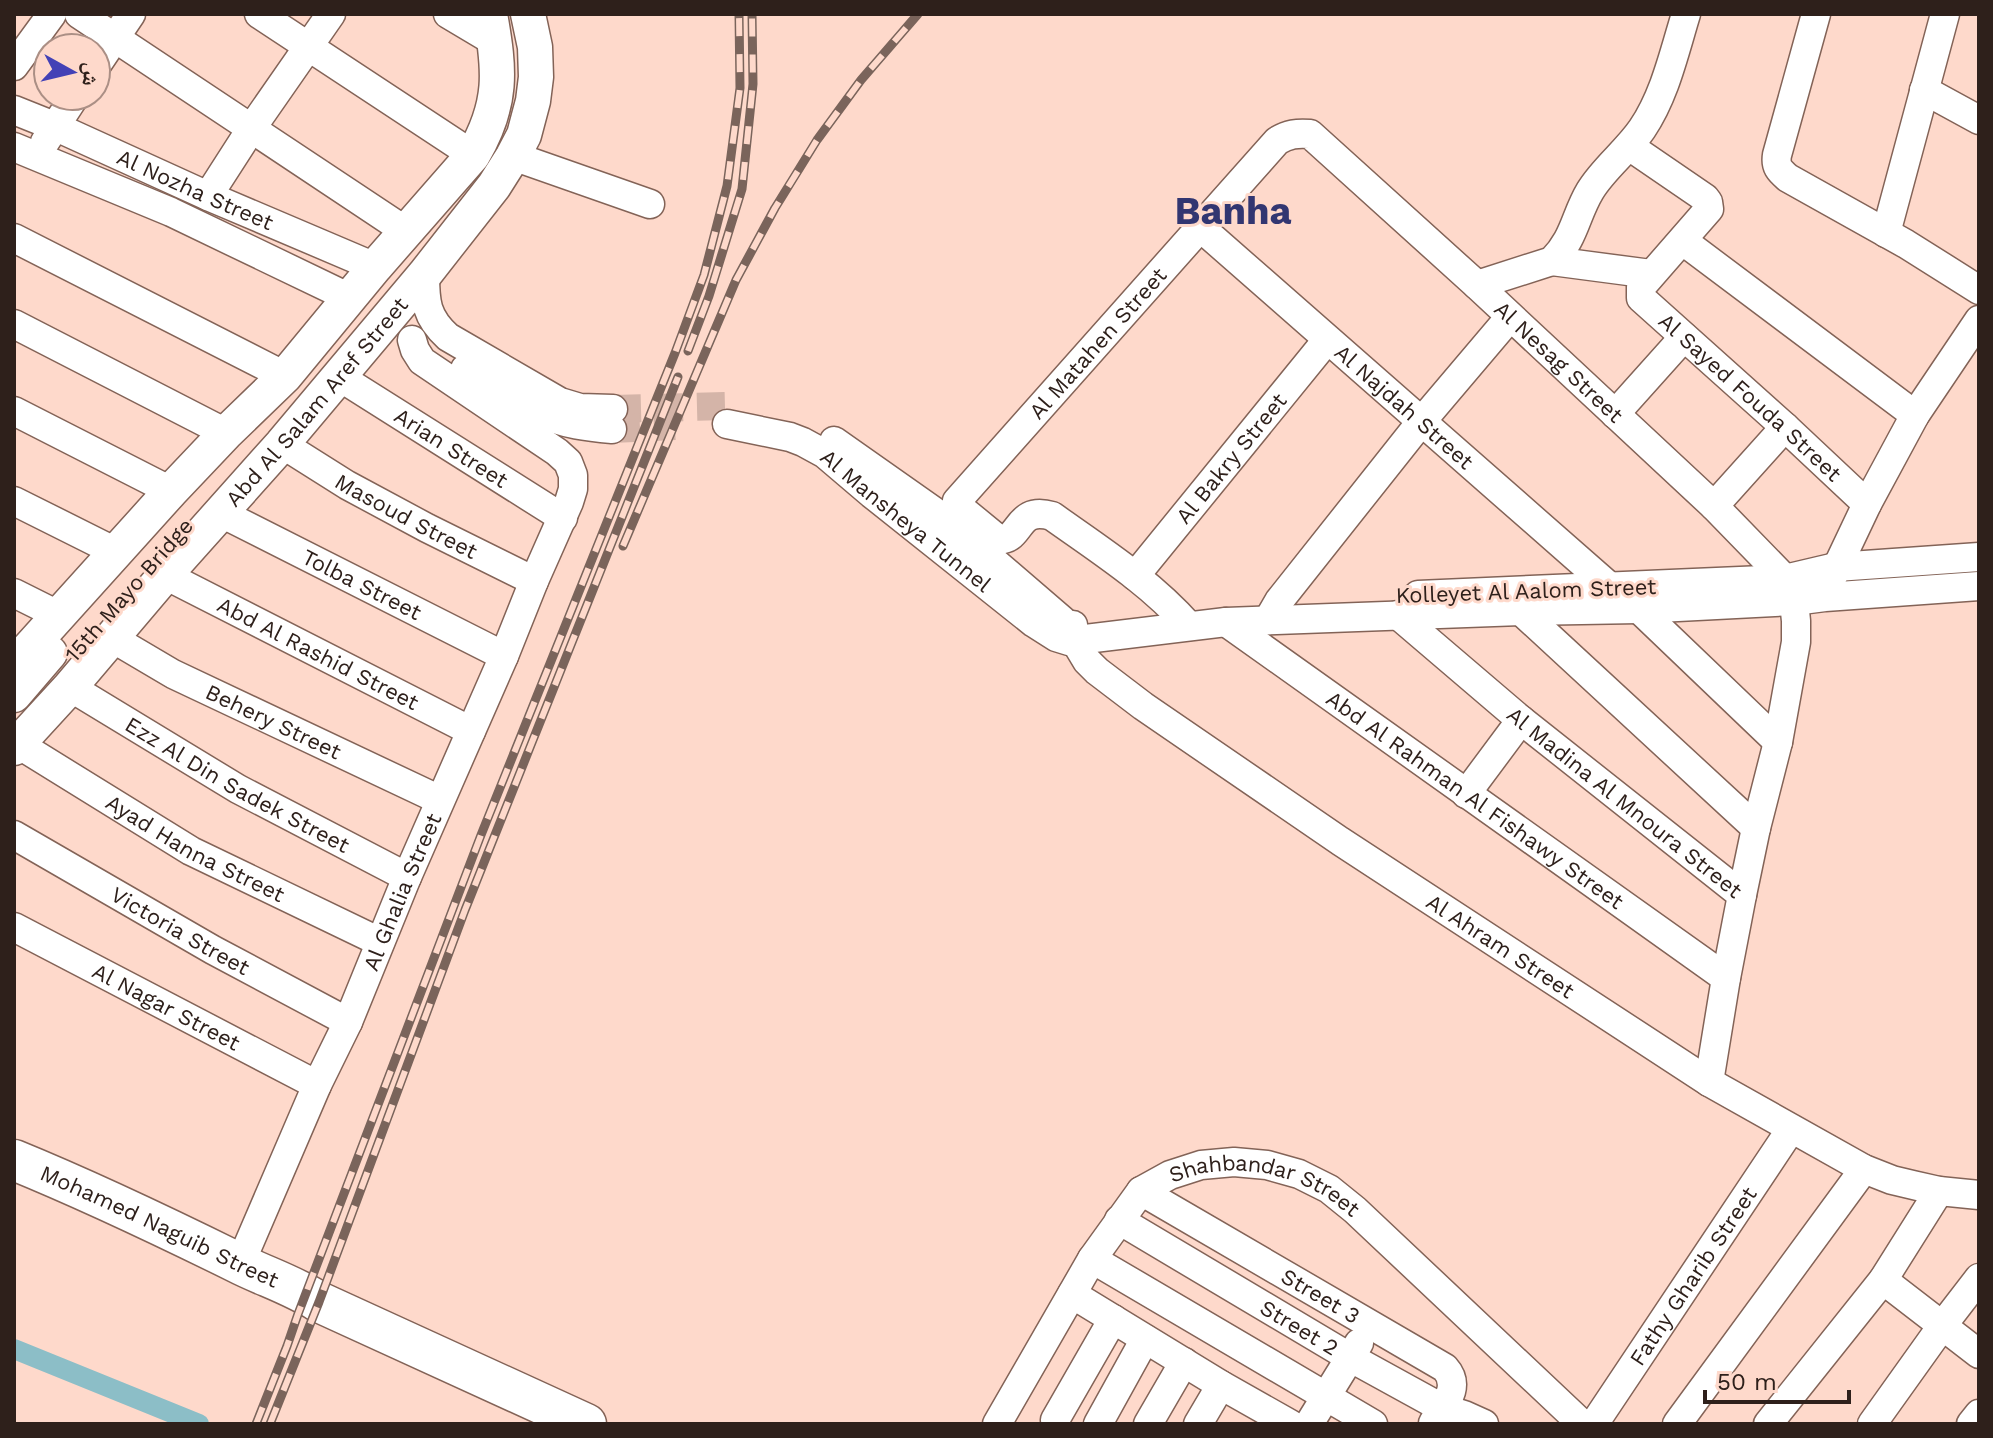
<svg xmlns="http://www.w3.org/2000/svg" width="1993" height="1438" font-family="'Work Sans','Noto Naskh Arabic',sans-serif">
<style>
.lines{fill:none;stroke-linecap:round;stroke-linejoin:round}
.canal{stroke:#8cbec7;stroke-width:20}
.minor-tunnel{stroke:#d4b4a8;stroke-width:28;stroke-dasharray:28 14;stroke-linecap:butt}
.minor-casing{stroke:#836357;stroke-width:31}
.major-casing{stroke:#836357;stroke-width:37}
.highway-casing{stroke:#836357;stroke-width:43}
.minor{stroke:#fff;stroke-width:28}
.major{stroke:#fff;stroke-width:34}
.highway{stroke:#fff;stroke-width:40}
.rail-casing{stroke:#7a645b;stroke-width:9}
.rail{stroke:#fed9cb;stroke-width:6;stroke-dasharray:18;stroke-linecap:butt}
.labels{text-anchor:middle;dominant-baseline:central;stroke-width:6;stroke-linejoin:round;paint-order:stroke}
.street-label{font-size:22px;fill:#2e201b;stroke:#fed9cb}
.town-label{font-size:38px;font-weight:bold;fill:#323671;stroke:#fed9cb}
</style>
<rect width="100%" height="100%" fill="#fed9cb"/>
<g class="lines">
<!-- canal -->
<path class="canal" d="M14,1349L199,1424"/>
<!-- minor-tunnel -->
<g class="minor-tunnel">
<path d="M613,409L729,406"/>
<path d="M612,429L675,426"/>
</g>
<defs>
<g id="minor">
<path d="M79,14L407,232"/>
<path d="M259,14L473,155"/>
<path d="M448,14L495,42"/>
<path d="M1816,14L1777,155C1775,167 1780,171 1788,178L1906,244L1979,290"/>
<path d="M14,66L52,14"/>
<path d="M96,66L131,14"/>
<path d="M1924,90L1979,120"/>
<path id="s1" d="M14,110L54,126L208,196L375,267"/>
<path d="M45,142L75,96"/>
<path id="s2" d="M1629,146L1705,198L1708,202L1709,209L1641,287V298L1785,427L1867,504"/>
<path d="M14,147L171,212L350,298"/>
<path d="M513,156L650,204"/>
<path d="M208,196L251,129L331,14"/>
<path id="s3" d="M1200,227L1610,587"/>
<path d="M1886,233L1945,14"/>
<path d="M14,238L285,376"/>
<path d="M1683,241L1915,415"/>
<path d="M1552,261L1651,274"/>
<path d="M425,274C425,302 426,317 448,337L560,402L580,408L613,409"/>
<path d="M1477,285L1552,261C1575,238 1575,216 1590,191C1603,169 1627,151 1642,129C1665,95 1674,53 1686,14"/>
<path d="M14,324L226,433"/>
<path d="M465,369C490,384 516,402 543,414C564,424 588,427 612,429"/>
<path id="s4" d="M338,376L563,518"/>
<path d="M14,411L171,491"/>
<path d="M1615,414L1684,337"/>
<path id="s5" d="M727,424L790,437L803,442L825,454L872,494L1034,623L1056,637L1069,641L1226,622L1521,611L1639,609L1794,601L1825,597L1979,586"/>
<path d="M834,441L942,517L1062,620"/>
<path id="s6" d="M282,444L347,485L427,528L534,581"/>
<path d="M14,501L116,552"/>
<path d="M1714,506L1785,427"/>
<path id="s7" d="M221,513L504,656"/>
<path id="s8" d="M165,575L471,731"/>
<path id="s9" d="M1135,576L1327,340"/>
<path d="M1830,582L1867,504L1915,415L1979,320"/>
<path d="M14,593L58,615"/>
<path d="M1418,595L1785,579L1836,567L1979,557"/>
<path d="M1639,609L1778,742"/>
<path d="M1521,611L1756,828"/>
<path id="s10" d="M1398,615L1521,720L1742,895L1726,978L1709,1082"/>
<path d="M1268,620L1279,601L1421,422L1510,317"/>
<path id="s11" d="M1226,622L1726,978"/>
<path id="s12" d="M1073,625L1075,641L1087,661L1097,671L1143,706L1340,841L1709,1082L1864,1169L1892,1180L1913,1185L1939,1191L1979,1195"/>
<path id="s13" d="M1189,626C1150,582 1100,550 1052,516C1015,505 1022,542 998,539L959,507L957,501L1277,141C1288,134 1297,133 1310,134L1477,285L1714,506L1785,579L1794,601L1796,621V642L1778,742L1756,828L1742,895"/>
<path id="s14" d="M112,638L173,674L440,800"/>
<path id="s15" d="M70,687L238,789L407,877"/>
<path id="s16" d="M18,744L191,851L380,942"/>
<path d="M1466,794L1521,720"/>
<path id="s17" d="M14,835L213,950L348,1022"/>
<path id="s18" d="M14,927L317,1085"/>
<path id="s19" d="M1141,1191L1445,1368C1462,1387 1444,1405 1433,1423"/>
<path id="s20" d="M1119,1220L1351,1358L1442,1408L1464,1415L1484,1424"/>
<path d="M1092,1259L1373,1424"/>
<path id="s21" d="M240,1264L317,1085L348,1022L407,877L504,656L534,581L569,502L573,489V475L568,462L557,452L422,361L415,350L412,340"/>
<path d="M1883,1280L1979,1354"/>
<path d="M1072,1294L1221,1385L1290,1424"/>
<path d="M1055,1420L1113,1319"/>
<path id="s22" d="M997,1424L1092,1259L1141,1191L1170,1175L1201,1165L1234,1162L1267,1165L1299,1174L1329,1189L1355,1210L1582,1424"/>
<path d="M1098,1424L1145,1339"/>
<path d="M1148,1424L1184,1362"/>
<path d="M1198,1424L1221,1385"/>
<path d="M1309,1424L1359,1343"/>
<path id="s23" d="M1594,1424L1791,1129"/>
<path d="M1677,1424L1864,1169"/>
<path d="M1768,1424L1883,1280L1939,1191"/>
<path d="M1872,1424L1942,1326L1979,1278"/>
<path d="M1971,1424L1979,1414"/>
</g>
<g id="major">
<path d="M14,665L171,491L226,433L285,376L375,267L473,155C503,104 500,70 490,14"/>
<path d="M14,695L50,653"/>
<path id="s24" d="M14,748L70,687L165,575L282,444L425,274L494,186L513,156L524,135L533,101L536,77L535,47L528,14"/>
</g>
<g id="highway">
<path id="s25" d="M14,1160C90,1191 163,1226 236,1262C263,1276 293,1285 319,1302L586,1424"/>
</g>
</defs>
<!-- minor casing -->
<use href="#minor" class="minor-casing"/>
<!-- major casing -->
<use href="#major" class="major-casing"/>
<!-- highway casing -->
<use href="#highway" class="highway-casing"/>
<!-- minor -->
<use href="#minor" class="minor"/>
<!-- major -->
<use href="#major" class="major"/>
<!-- highway -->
<use href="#highway" class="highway"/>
<defs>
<g id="rail">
<path d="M688,351L709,296L742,189L753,84L752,14"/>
<path d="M623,546L736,280L775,208L817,140L861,80L918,14"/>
<path d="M256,1424L287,1346L298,1314L481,835L675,353L704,275L727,186L740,88L739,14"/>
<path d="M270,1424L319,1302L465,910L678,377"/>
</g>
</defs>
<!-- rail casing -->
<use href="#rail" class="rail-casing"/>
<!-- rail -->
<use href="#rail" class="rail"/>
</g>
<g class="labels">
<!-- street labels -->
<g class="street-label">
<text stroke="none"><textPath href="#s1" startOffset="198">Al Nozha Street</textPath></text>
<text stroke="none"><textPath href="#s13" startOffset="508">Al Matahen Street</textPath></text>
<text stroke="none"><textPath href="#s13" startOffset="1150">Al Nesag Street</textPath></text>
<text stroke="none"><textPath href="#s2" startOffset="366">Al Sayed Fouda Street</textPath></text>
<text stroke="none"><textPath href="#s24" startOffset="460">Abd Al Salam Aref Street</textPath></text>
<text stroke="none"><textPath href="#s3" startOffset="272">Al Najdah Street</textPath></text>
<text stroke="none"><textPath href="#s4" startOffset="134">Arian Street</textPath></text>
<text stroke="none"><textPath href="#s9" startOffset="152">Al Bakry Street</textPath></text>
<text stroke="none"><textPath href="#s6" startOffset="144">Masoud Street</textPath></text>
<text stroke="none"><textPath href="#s5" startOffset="208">Al Mansheya Tunnel</textPath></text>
<text stroke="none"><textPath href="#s7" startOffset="158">Tolba Street</textPath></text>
<text transform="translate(129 590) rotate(-49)">15th Mayo Bridge</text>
<text transform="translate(1526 591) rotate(-2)">Kolleyet Al Aalom Street</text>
<text stroke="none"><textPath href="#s8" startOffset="172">Abd Al Rashid Street</textPath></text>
<text stroke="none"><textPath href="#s14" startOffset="182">Behery Street</textPath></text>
<text stroke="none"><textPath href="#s15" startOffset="194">Ezz Al Din Sadek Street</textPath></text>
<text stroke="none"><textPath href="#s11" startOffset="306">Abd Al Rahman Al Fishawy Street</textPath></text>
<text stroke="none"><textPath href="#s10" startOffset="294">Al Madina Al Mnoura Street</textPath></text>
<text stroke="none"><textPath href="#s16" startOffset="206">Ayad Hanna Street</textPath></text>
<text stroke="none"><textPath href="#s21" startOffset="406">Al Ghalia Street</textPath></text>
<text stroke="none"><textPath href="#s17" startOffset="192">Victoria Street</textPath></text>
<text stroke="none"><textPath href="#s12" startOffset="542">Al Ahram Street</textPath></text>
<text stroke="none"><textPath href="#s18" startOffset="172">Al Nagar Street</textPath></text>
<text stroke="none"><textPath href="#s22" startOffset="408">Shahbandar Street</textPath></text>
<text stroke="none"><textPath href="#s25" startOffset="160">Mohamed Naguib Street</textPath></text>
<text stroke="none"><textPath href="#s23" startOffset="178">Fathy Gharib Street</textPath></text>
<text stroke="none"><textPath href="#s19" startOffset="208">Street 3</textPath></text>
<text stroke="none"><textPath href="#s20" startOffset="210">Street 2</textPath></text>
</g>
<!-- town labels -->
<g class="town-label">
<text x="1233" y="211">Banha</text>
</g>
</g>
<!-- border -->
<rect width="1993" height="1438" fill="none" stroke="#2e201b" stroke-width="32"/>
<!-- north arrow -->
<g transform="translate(72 72) rotate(98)"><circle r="38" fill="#fed9cb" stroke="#ab8f85" stroke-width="2"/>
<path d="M0-6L14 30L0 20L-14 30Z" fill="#4341b6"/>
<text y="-12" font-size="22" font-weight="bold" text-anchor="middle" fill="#2e201b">ش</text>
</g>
<!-- scale -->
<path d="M1705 1390v12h144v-12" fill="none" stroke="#2e201b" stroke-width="4"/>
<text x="1717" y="1390" font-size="24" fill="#2e201b" stroke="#fed9cb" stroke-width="6" paint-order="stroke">50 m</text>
</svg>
